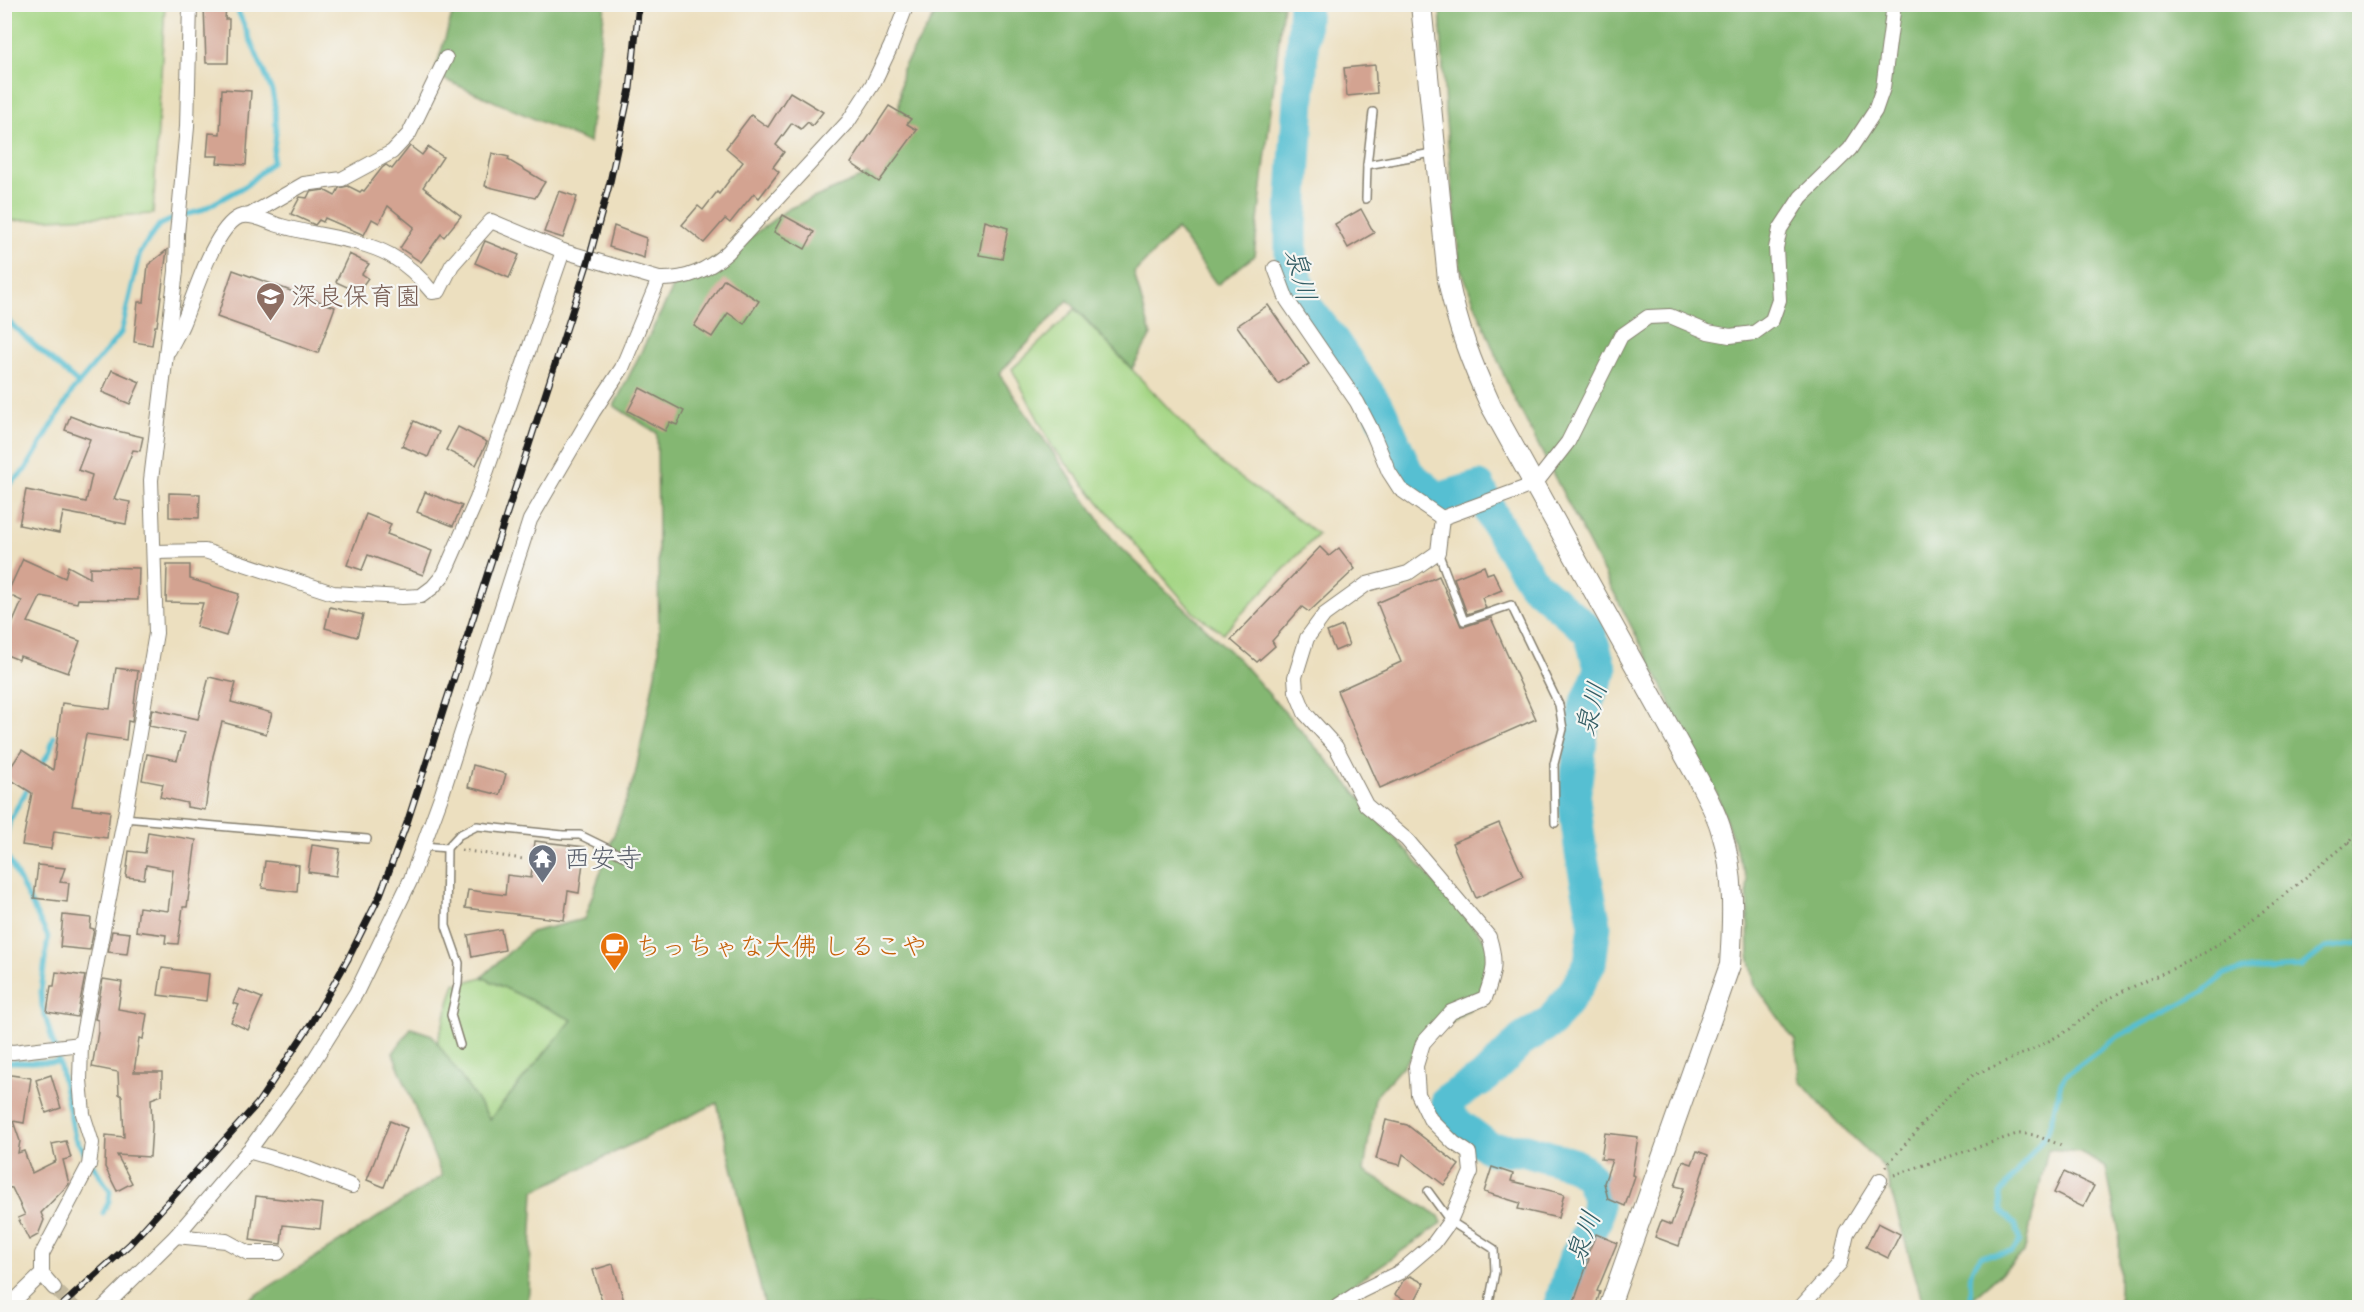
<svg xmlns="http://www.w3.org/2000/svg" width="2364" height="1312" font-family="Caveat,'Klee One',sans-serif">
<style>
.green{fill:#a5d685;stroke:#607950;stroke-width:1.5}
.forest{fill:#84b772;stroke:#506a47;stroke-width:1.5}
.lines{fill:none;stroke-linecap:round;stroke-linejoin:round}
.stream{stroke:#56bfd2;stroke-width:5}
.river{stroke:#56bfd2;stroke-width:33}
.building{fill:#d3a391}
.street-tunnel{stroke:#c2b89e;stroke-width:14;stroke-dasharray:14 7;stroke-linecap:butt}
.lane-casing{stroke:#847e6e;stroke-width:10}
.street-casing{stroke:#847e6e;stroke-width:16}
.secondary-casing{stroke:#847e6e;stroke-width:22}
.path{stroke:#847e6e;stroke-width:3;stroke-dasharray:1.5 4.5;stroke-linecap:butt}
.lane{stroke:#fff;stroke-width:7}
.street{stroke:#fff;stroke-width:14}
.secondary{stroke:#fff;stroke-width:20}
.rail-casing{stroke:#1c1c1c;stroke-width:7}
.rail{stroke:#f6f6f2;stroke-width:4.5;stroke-dasharray:14;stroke-linecap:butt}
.labels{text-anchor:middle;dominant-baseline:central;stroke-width:4.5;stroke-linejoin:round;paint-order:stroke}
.education-label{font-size:26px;fill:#785e54;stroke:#f6f6f2;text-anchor:start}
.worship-label{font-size:26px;fill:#5b616d;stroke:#f6f6f2;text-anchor:start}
.food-label{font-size:26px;fill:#c56008;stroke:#f6f6f2;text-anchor:start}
.water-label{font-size:27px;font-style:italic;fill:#335d65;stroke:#f6f6f2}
</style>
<rect width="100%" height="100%" fill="#f6f6f2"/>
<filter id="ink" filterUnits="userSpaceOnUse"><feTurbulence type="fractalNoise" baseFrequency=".0167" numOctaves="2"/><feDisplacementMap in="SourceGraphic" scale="12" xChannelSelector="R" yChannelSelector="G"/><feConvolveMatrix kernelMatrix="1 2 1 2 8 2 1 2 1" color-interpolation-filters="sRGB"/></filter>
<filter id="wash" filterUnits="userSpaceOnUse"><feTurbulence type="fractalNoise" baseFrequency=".008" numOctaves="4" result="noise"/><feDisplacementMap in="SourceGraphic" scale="24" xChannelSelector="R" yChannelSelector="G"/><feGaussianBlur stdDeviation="1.35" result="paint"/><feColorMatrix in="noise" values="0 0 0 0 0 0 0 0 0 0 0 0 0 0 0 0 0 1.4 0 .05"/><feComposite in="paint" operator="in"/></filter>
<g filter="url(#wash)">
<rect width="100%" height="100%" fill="#ecdfbf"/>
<!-- green -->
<g class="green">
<path d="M5,4L165,5L153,214L7,221L5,219Z"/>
<path d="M1075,309L1220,463L1318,534L1223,633L1193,612L1053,448L1012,369Z"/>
<path d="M482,977L573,1020L490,1119L436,1047L455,983L459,984Z"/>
</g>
<!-- forest -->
<g class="forest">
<path d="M455,5H605L589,143L434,75Z"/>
<path d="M941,5H1283L1254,256L1217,285L1177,229L1134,273L1151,335L1132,369L1068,300L999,374L1113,540L1240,661L1492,948L1485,998L1423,1043L1375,1097L1364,1171L1439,1216L1442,1223L1321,1307L1219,1306L1218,1308L765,1307L717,1103L534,1191L528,1307L236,1308L442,1176L393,1053L411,1028L432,1035L490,1119L572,1020L482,977L531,932L584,919L635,775L659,654L657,433L614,406L678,278L730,252L788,209L886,167L898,118L902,69Z"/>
<path d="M1440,5H2359V1307H2119V1232L2106,1168L2080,1152L2048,1149L2024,1253L1962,1307H1924L1884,1167L1831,1116L1800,1081L1795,1041L1755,985L1749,955L1747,880L1716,792L1686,742L1668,698L1509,388L1460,267L1445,111Z"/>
</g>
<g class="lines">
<!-- stream -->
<g class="stream">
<path d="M4,316L13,326L79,384"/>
<path d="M4,490L26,469L73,390L121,333L140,252L159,225L180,216L200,211L247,185L272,162L276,134L275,106L272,91L235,4"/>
<path d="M39,768L49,753L54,737"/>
<path d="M4,844L10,820L30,784"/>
<path d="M4,850L48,937L41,991L42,1006L59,1062L75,1138L110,1191L109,1201L103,1213"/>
<path d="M4,1062H59"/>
<path d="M1965,1308C1975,1298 1967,1281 1972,1269C1974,1264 1979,1260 1981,1256L2012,1252L2020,1241L2016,1226L2001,1210L2000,1194L2048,1132L2061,1083L2066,1075L2117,1037L2203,992L2225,974L2244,970L2301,967L2325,948L2360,943"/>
</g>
<!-- river -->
<path class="river" d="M1305,4L1291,226V256L1302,301L1333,341L1381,412L1408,474L1438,499L1479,487L1494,519L1533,583L1589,631L1601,670L1585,707L1574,799L1581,853L1595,925L1590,963L1576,989L1551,1022L1523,1039L1485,1077L1447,1100V1116L1491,1149L1526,1150L1575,1165L1589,1176L1598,1196L1596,1219L1574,1260L1559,1308"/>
</g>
<g id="blocks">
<!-- building -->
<g class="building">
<path d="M204,5L226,6L225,19H229L228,63H206Z"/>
<path d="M1375,65L1377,93L1347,96L1344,68Z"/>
<path d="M222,89L251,91L246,165L217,163L218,156H207L209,133L220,134Z"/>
<path d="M790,92L823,112L812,126L808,122L801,129L792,123L776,145L784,152L773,167L779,172L759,198L754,193L730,223L725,219L704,243L682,225L698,206L703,210L717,192L719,194L743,162L726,148L751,115L768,127Z"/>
<path d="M889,106L911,119L907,124L917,130L879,182L851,163Z"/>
<path d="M410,146L422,155L428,147L443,157L423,187L461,216L444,237L441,234L421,262L400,248L414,227L388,206L379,223L372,219L364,235L325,218L323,222L319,220L315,225L291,214L300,197L307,198L310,192L324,190L335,196L339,188L348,186L360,192L362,190L364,191L382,168L386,165L392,169Z"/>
<path d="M492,153L509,157L508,160L545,182L535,198L485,186Z"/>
<path d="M559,191L577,197L563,238L544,232Z"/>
<path d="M1361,209L1374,233L1348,248L1335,224Z"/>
<path d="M783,215L814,232L805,249L774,232Z"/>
<path d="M985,221L1008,228L1002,259L979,255Z"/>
<path d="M614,226L646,238L644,258L609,247Z"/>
<path d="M485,241L519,255L509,278L475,263Z"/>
<path d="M167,250L157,326H155L152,345L134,342L138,302H144L148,265Z"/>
<path d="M349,254L369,264L362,274L368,278L358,292L336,282Z"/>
<path d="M233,270L335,307L318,353L217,317Z"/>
<path d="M724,279L759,301L744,324L728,313L712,337L694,326Z"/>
<path d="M1268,305L1309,364L1278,384L1237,326Z"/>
<path d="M112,370L140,382L130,404L102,392Z"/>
<path d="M640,388L684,411L677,425L670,422L665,431L628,411Z"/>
<path d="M70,416L96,426L143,437L140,451L133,450L114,499L130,502L126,524L63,512L59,533L19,525L26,490L86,502L92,475L78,470L90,439L65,430Z"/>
<path d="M414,421L439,432L428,457L402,446Z"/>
<path d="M458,427L487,442L476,465L446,450Z"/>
<path d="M425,492L462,506L453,526L417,512Z"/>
<path d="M169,493L200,494L199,518L169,517Z"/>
<path d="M366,514L391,524L387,534L432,551L423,575L368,555L362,570L347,565Z"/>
<path d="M1320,547L1329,556L1339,548L1355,569L1309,612L1302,607L1272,641L1275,646L1257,662L1231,640Z"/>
<path d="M23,559L65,578L68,566L90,578V567L139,568L138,600L78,599L77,603L41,596L28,622L80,641L68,673L20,656L19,660L4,654V643L22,601L7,594Z"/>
<path d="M167,565H190V579L239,594L226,636L196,627L203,603L166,602Z"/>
<path d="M1484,566L1487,574L1493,572L1502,590L1482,598L1486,608L1467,614L1454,578Z"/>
<path d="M1439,576L1461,626H1466L1491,618L1536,719L1380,788L1337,691L1401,662L1377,603Z"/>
<path d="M330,607L363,615L357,637L325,628Z"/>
<path d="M1342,626L1349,645L1335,651L1327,632Z"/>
<path d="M116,668L138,671L132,722L128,721L126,740L86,734L72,806L110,811L107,838L54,831L51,849L22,845L32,793L5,776L22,750L53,770L62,703L110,709Z"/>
<path d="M209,677L236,683L231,702L272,713L266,734L222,722L213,756L205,810L187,807V803L160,797L163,784L142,780L147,754L177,760L185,733L149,726L152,709L198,719Z"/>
<path d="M473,765L506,774L500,795L468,787Z"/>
<path d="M1499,823L1523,876L1476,898L1452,843Z"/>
<path d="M148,832L196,840L187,907H183L178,944L165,943L166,935L136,931L139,907L168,911L173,870L146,865L144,879L126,877L129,851L145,853Z"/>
<path d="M535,841L585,847L579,893L568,891L564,920L465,908L468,890L505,895L507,875L531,878Z"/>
<path d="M312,845L340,849L336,876L308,872Z"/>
<path d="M265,861L299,865L297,892L262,888Z"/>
<path d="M38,865L65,868L60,882L69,883L67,902L34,898Z"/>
<path d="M63,915L91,918L90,928L94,929L90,950L60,947Z"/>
<path d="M501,929L505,950L472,957L468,935Z"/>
<path d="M112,931L130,933L127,954L108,952Z"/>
<path d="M162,968L209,974L206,1001L158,995Z"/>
<path d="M56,972L85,976L77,1017L47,1012L51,986H54Z"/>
<path d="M103,979L122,982L118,1009L147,1014L143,1039L139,1038L134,1072H162V1095L151,1099L152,1127L150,1157L117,1155L132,1183L117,1191L105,1167L106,1135L124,1137L122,1096L119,1094L118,1072L92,1067L98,1032V1020L95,1019Z"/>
<path d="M239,989L262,998L248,1030L231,1022L239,1005L233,1003Z"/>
<path d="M4,1074L31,1078L24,1123L13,1121L20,1141L18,1153L24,1151L32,1173L56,1161L52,1144L66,1141L71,1158L63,1160L69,1184L41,1213L44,1220L38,1235L29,1240L18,1218L25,1215L12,1188L4,1187Z"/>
<path d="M51,1075L61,1108L46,1113L36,1080Z"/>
<path d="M1386,1120L1407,1125L1459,1165L1444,1185L1403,1154L1400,1165L1376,1159Z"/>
<path d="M390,1121L407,1128L384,1187L367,1180Z"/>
<path d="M1605,1133L1638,1137L1632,1175L1635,1176L1625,1206L1608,1199L1604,1183L1612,1160L1601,1159Z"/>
<path d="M1697,1151L1708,1155L1679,1246L1655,1237L1661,1221L1671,1225L1684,1188L1675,1186L1683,1161L1692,1164Z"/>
<path d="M1492,1167L1513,1174L1511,1181L1564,1194L1558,1218L1518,1209L1520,1203L1484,1192Z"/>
<path d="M2064,1172L2094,1186L2083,1207L2054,1193Z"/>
<path d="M256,1196L323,1204L320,1229L283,1225L281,1244L250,1240Z"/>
<path d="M1878,1223L1900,1234L1888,1258L1866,1247Z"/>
<path d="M1596,1234L1617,1243L1597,1291L1600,1292L1595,1308H1572L1589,1259L1586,1258Z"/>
<path d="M613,1264L626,1308H604L593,1270Z"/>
<path d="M1410,1276L1424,1283L1413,1304L1395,1295L1403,1281Z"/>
</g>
</g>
</g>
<g filter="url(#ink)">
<use href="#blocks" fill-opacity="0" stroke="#847e6e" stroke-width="1.5"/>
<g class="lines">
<!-- street-tunnel -->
<path class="street-tunnel" d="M54,1288L75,1308"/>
<defs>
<g id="lane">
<path d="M1367,165L1432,153"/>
<path d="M1366,199L1367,165L1373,112"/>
<path d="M1438,552L1464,621L1511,605L1559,705L1563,729L1554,764L1555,823"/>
<path d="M124,818L367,839"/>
<path d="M423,846L447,848L459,835L477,826L563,835H580L629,859"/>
<path d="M447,848L446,926L459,963L458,984L451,1015L460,1045"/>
<path d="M1428,1191L1450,1221L1494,1249L1495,1272L1488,1308"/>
</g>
<g id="street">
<path d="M250,215L304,184L342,179L392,152L409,134L446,58"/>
<path d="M1275,268L1287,300L1357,402L1371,429L1389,472L1400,489L1442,518"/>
<path d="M169,350C173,342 178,334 182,325C193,300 213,229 239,217C250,212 265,221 275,224C311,236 357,237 390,255C406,264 420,277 432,292L439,291L452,265L491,221L563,251"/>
<path d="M1442,518L1535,484L1568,442L1621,336L1648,317L1670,316L1708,332L1730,336L1754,333L1772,320L1779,300L1776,248L1780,229L1801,197L1850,149L1875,111L1883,88L1894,4"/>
<path d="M154,552L205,551L333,593L402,597L421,596L433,587L444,574L477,499L563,251L659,279C687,280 708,270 728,252L848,122L874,82L891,46L907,4"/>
<path d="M4,1051L13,1052L81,1044"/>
<path d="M248,1151L303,1167L352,1186"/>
<path d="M176,1236L226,1241L248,1253H278"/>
<path d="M54,1288L42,1274V1254L89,1165L92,1143L83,1114L80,1080L81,1044L126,810L156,633L151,480L176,271L177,234L187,127L190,4"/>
<path d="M7,1308L42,1274"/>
<path d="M103,1308L176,1236L250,1149L309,1068L356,993L411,879L442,794L530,520L593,412L622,368L659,279"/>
<path d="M1335,1308L1361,1291L1400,1272L1434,1243L1450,1221L1471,1172L1469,1153L1454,1143L1430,1119L1418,1094L1416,1066L1423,1043L1451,1012L1485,998C1494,973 1497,963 1489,937L1407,840L1366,805L1336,747L1305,713L1296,691L1295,677L1307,638L1324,615L1367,584L1408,573L1438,552L1442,518"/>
<path d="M1800,1308L1840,1263L1847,1233L1880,1180"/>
</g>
<path id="secondary" d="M1421,4L1448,280C1458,328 1471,362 1491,406L1698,779C1706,795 1716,812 1721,830C1735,874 1733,919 1730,965L1609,1308"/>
</defs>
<!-- lane casing -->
<use href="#lane" class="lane-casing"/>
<!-- street casing -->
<use href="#street" class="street-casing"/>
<!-- secondary casing -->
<use href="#secondary" class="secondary-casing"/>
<!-- path -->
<g class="path">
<path d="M2349,842L2360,846"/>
<path d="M461,850L523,859"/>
<path d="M1885,1167L1947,1097L1972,1076L2040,1046L2070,1029L2100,1004L2119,993L2194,959L2228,938L2283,896L2349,842L2360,829"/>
<path d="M1894,1175L2020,1133L2034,1135L2061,1145"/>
</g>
<!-- lane -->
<use href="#lane" class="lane"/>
<!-- street -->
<use href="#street" class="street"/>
<!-- secondary -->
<use href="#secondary" class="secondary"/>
<defs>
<path id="rail" d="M59,1308L130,1244L258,1103L312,1022L348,959L380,895L407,823L589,259L610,182L630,89L639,4"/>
</defs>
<!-- rail casing -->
<use href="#rail" class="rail-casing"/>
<!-- rail -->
<use href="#rail" class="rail"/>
</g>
</g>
<!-- icons -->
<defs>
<symbol id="school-pin" viewBox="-11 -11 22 30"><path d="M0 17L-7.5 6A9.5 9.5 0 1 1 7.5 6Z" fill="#8d6e63" stroke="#f6f6f2"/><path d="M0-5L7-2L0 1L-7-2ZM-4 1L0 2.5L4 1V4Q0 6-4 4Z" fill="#fff"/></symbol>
<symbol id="temple-pin" viewBox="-11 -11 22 30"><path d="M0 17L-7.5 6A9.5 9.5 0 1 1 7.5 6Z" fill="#6b7280" stroke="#f6f6f2"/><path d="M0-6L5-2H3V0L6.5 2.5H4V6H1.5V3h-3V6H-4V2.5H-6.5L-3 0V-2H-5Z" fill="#fff"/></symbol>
<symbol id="cafe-pin" viewBox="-11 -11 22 30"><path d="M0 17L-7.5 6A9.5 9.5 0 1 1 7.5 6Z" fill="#e8710a" stroke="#f6f6f2"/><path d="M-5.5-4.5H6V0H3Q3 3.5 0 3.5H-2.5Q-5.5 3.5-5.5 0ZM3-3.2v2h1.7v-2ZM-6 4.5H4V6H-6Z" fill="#fff"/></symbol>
</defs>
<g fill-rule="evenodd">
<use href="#school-pin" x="254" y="280" width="33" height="45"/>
<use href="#temple-pin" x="526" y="842" width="33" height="45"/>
<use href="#cafe-pin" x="598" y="930" width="33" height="45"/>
</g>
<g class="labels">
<!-- education labels -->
<g class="education-label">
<text x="291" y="296">深良保育園</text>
</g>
<!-- worship labels -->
<g class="worship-label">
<text x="564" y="858">西安寺</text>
</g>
<!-- food labels -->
<g class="food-label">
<text x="635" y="946">ちっちゃな大佛 しるこや</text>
</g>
<!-- water labels -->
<g class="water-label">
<text transform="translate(1301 275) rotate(76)">泉川</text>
<text transform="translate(1591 709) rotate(-75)">泉川</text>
<text transform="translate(1583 1237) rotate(-70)">泉川</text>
</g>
</g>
<!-- margin -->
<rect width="2364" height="1312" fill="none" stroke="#f6f6f2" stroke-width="24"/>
</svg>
